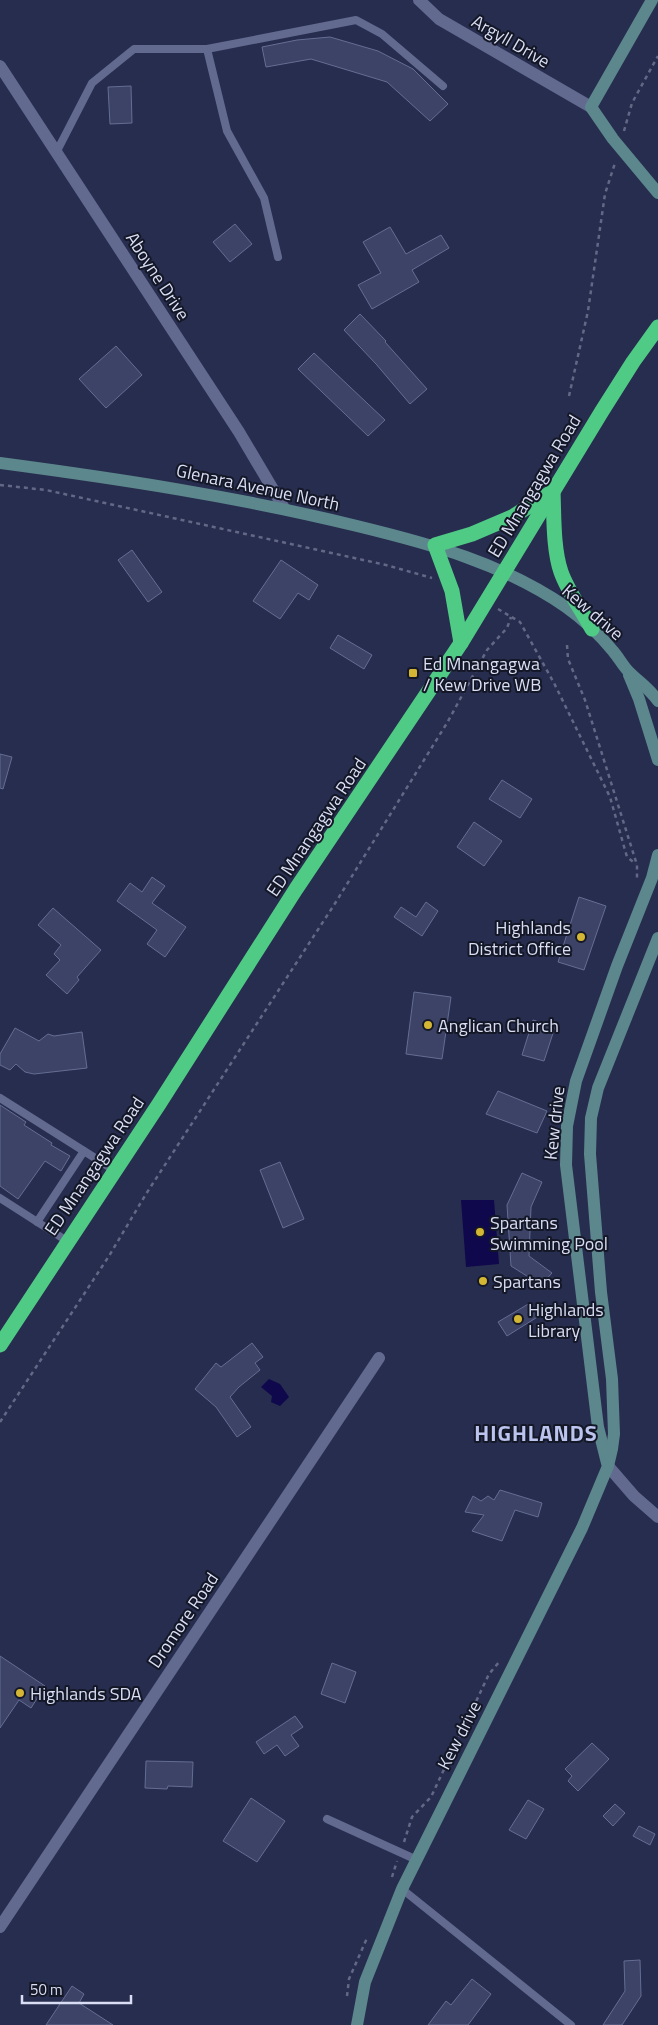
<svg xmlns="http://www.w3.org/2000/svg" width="658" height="2025" font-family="'Titillium Web',sans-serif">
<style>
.water{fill:#10084d}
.building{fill:#3c4366;stroke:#656d93}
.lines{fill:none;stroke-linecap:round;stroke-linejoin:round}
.path{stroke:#636886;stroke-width:2.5;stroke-dasharray:4 4;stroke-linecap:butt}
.lane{stroke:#626a90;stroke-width:8}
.street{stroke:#626a90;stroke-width:12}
.secondary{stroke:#5c878d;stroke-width:12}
.highway{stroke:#4fcb85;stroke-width:15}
.poi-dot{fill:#d4b635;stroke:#141726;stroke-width:2}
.labels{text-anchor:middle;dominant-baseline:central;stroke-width:4;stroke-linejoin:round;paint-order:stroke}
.street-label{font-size:18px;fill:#d9def4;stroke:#141726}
.poi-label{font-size:18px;fill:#d9def4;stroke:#141726;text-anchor:start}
.district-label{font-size:22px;font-weight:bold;letter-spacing:1px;fill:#bbc4ee;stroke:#141726}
</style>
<rect width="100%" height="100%" fill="#272d4e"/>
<!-- water -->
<g class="water">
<path d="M461,1200H494L499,1264L466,1267Z"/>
<path d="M269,1379L280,1384L289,1397L280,1406L271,1402L272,1396L261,1387Z"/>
</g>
<!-- building -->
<g class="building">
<path d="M330,37L378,51L413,69L448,104L430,121L387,82L311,59L266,67L262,47L297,40Z"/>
<path d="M131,86L132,123L110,124L108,87Z"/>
<path d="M235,224L252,244L230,262L213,242Z"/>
<path d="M390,227L406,254L441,235L449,248L412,270L419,282L372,309L358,285L381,273L363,242Z"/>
<path d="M360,314L386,341L385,342L427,389L410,404L376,364L344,330Z"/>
<path d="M116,346L142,375L106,408L79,379Z"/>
<path d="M314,353L385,420L368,436L298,369Z"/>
<path d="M132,550L162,592L148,602L118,560Z"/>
<path d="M281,560L318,585L309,600L298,593L280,619L253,601Z"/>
<path d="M338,635L372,655L364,669L330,648Z"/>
<path d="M0,754L12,757L3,789L0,788Z"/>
<path d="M502,780L532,799L520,818L489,799Z"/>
<path d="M474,822L502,841L484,866L457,847Z"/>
<path d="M152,877L165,886L152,903L186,927L165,957L147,944L157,930L117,901L130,883L142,892Z"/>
<path d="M579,897L606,906L584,970L558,962Z"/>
<path d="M426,902L438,911L422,936L394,917L401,907L416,917Z"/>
<path d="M53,908L101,950L77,977L79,980L67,994L46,975L60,960L54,954L61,945L38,925Z"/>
<path d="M414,992L451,997L442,1059L406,1054Z"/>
<path d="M533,1020L555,1027L544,1061L522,1055Z"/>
<path d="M15,1028L39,1041L48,1034L54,1036L82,1032L87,1068L34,1074L25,1072L16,1064L10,1070L0,1065V1054Z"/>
<path d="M498,1091L547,1111L537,1133L486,1114Z"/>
<path d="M0,1105L26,1122L24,1125L52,1143L51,1145L70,1156L61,1171L45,1161L18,1199L0,1186Z"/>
<path d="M280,1162L304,1219L283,1228L260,1170Z"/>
<path d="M522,1173L542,1182L531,1207L529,1256L552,1273L541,1285L511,1266L507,1205Z"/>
<path d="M530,1303L539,1316L507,1336L498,1322Z"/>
<path d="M252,1343L263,1357L255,1363L260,1370L239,1387L230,1397L251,1427L237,1437L216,1407L195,1389L216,1363L221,1367Z"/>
<path d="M500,1490L542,1503L538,1517L515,1510L502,1541L472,1531L484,1515L465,1512L473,1496L481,1501L488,1496L494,1500Z"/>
<path d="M0,1656L45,1686L31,1708L19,1700L0,1728Z"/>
<path d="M332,1663L356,1672L345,1703L321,1694Z"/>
<path d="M295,1716L303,1727L291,1735L299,1746L285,1756L277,1745L264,1754L256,1742Z"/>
<path d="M592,1743L609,1759L578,1791L568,1781L572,1776L565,1769Z"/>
<path d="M146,1761L193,1762L192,1787L168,1786L167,1789L145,1788Z"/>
<path d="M251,1798L285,1821L257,1862L223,1841Z"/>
<path d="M528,1800L544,1809L526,1839L509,1830Z"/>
<path d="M615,1804L625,1813L613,1826L603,1816Z"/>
<path d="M639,1826L655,1834L650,1845L633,1836Z"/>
<path d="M640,1960L641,1996L622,2025H603L625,1991L624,1961Z"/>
<path d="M472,1979L491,1994L468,2025H428L446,2001L451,2005Z"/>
<path d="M72,1986L84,1994L79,2003L113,2025H46Z"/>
</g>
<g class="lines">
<!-- path -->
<g class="path">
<path d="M624,131L632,103L658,56"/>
<path d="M569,396L588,311L605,194L615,163"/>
<path d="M0,485L46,490L386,565L432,578"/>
<path d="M498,609L520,622L554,683L610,797L627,857L636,864"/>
<path d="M567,645L568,659L585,700L637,865V878"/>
<path d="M0,1422L109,1256L146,1194L334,905L447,723L487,650L507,628L511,617"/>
<path d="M404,1842L412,1817L431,1797L489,1674L500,1661"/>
<path d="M392,1877L397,1861"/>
<path d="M347,1996L349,1979L367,1938"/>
</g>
<!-- lane -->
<g class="lane">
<path d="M207,49L227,131L264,198L278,257"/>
<path d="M57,151L92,83L134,49H207L356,20L382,34L443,86"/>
<path d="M0,1098L114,1170"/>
<path d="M0,1198L67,1241"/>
<path d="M37,1222L84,1151"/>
<path d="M327,1819L417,1860"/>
<path d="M402,1889L571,2025"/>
</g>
<!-- street -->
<g class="street">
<path d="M419,0L439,19L591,107"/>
<path d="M0,66L239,432L284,508"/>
<path d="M608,1466L634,1496L658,1517"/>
<path d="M0,1927L379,1358"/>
</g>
<!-- secondary -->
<g class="secondary">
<path d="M652,0L591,107L613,139L658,193"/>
<path d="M0,463C120,479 239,497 357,526C431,544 502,563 566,607C583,619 600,635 613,651C619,658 623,666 629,672C639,682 650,689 658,701"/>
<path d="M629,675L639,699L658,760"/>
<path d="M607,1463L598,1427L566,1165L567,1126L576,1081L617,966L652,878L658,855"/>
<path d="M357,2025L365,1982L402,1889L582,1528L608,1466L612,1449L614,1434L612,1379L601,1292L590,1154L591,1118L598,1088L658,938"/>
</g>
<!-- highway -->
<g class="highway">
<path d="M553,491C554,515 553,549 561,572C568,592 582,610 592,629"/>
<path d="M461,643L452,591L435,545L472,534L512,517L550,493"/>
<path d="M0,1345L159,1104L296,889L461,643L602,411L633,362L658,327"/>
</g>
</g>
<!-- markers -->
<g class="poi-dot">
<rect x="408" y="668" width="10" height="10" rx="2.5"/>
<circle cx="581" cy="937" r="5"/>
<circle cx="428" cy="1025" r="5"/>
<circle cx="480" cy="1232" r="5"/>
<circle cx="483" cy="1281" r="5"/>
<circle cx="518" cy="1319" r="5"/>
<circle cx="20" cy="1693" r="5"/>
</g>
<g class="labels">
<!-- street labels -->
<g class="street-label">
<text transform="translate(511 41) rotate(30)">Argyll Drive</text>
<text transform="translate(158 276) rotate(57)">Aboyne Drive</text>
<text transform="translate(534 486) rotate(-59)">ED Mnangagwa Road</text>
<text transform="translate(258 487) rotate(12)">Glenara Avenue North</text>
<text transform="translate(593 612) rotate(41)">Kew drive</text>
<text transform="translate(316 827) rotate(-56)">ED Mnangagwa Road</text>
<text transform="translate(554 1123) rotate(-84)">Kew drive</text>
<text transform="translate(94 1166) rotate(-56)">ED Mnangagwa Road</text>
<text transform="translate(183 1620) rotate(-56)">Dromore Road</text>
<text transform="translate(459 1735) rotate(-63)">Kew drive</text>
</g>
<!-- poi labels -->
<g class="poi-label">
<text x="423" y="663">Ed Mnangagwa<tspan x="423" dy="21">/ Kew Drive WB</tspan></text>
<text x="571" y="927" text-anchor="end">Highlands<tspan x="571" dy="21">District Office</tspan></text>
<text x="438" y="1025">Anglican Church</text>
<text x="490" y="1222">Spartans<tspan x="490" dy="21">Swimming Pool</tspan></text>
<text x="493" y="1281">Spartans</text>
<text x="528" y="1309">Highlands<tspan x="528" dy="21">Library</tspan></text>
<text x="30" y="1693">Highlands SDA</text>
</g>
<!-- district labels -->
<g class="district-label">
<text x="536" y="1433">HIGHLANDS</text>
</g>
</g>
<!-- scale -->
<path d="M22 1995v8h109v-8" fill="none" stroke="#d9def4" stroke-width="2.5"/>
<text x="30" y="1995" font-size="15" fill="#d9def4" stroke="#141726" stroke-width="4" paint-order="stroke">50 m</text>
</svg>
